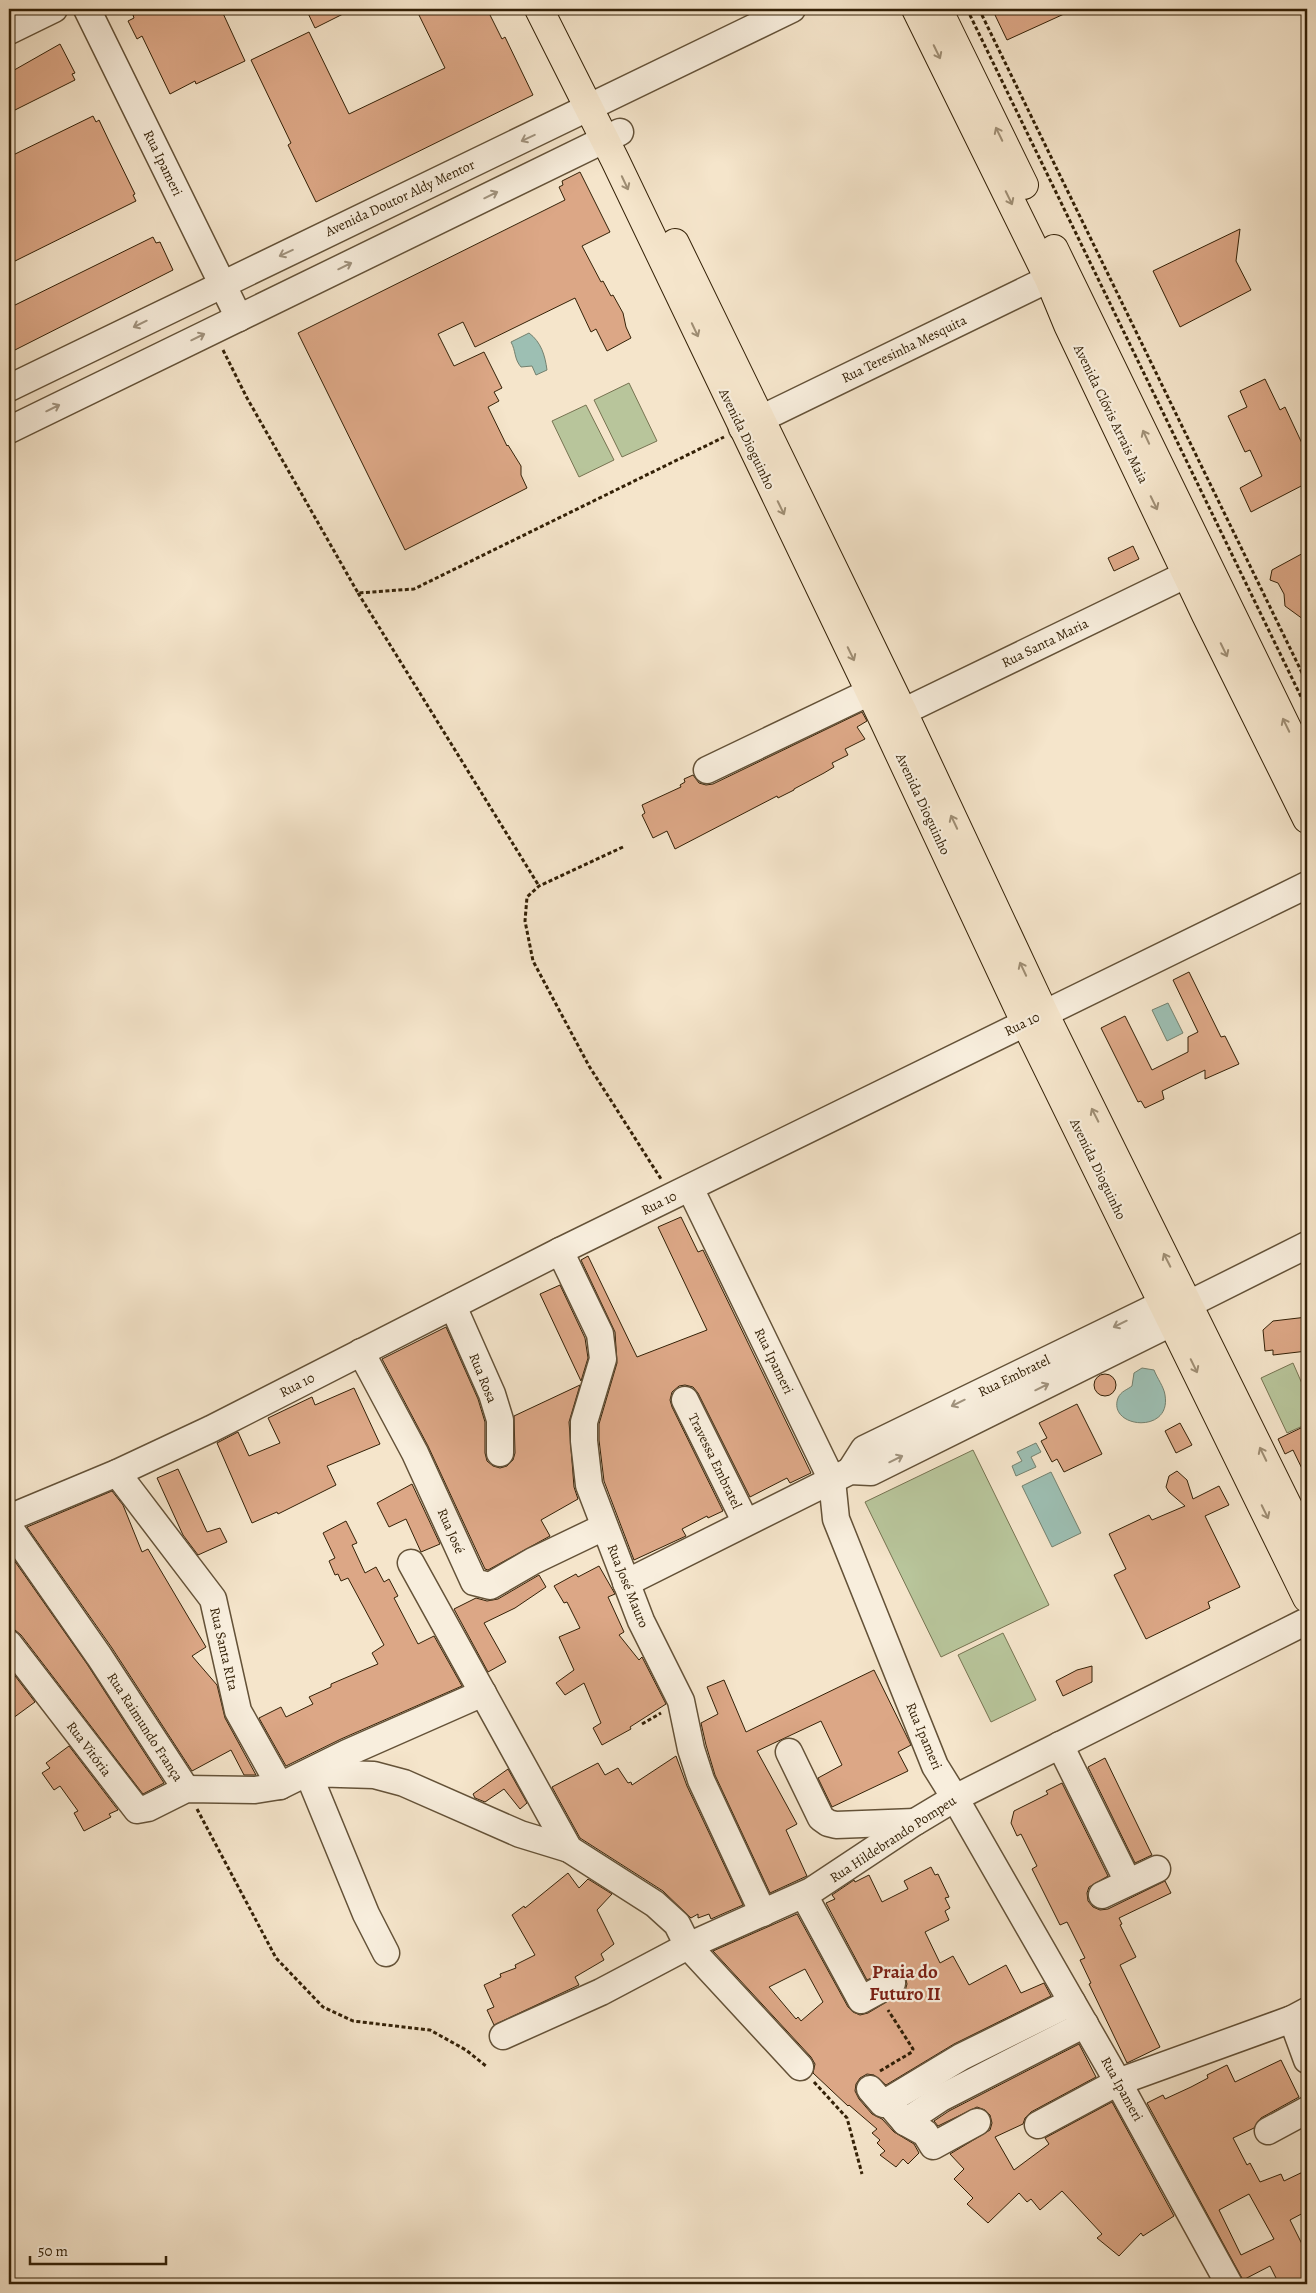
<svg xmlns="http://www.w3.org/2000/svg" width="1316" height="2293" font-family="Alegreya,serif">
<style>
.green{fill:#b8c59b;stroke:#767351}
.water{fill:#9dbfb3;stroke:#73806e}
.building{fill:#dca786;stroke:#342107;fill-rule:evenodd}
.lines{fill:none;stroke-linecap:round;stroke-linejoin:round}
.minor-casing{stroke:#645238;stroke-width:29}
.major-casing{stroke:#342107;stroke-width:30}
.path{stroke:#342107;stroke-width:3;stroke-dasharray:4 2.5;stroke-linecap:butt}
.minor{stroke:#f8eedd;stroke-width:26}
.major{stroke:#f5e5cb;stroke-width:28}
.oneway{stroke:#9e8d73}
.oneway2{stroke:#a0927d}
.labels{text-anchor:middle;dominant-baseline:central;stroke-width:4.5;stroke-linejoin:round;paint-order:stroke}
.street-label{font-size:14px;fill:#342107;stroke:#f8eedd}
.district-label{font-size:19px;font-weight:bold;fill:#7a1f14;stroke:#f8eedd}
</style>
<rect width="100%" height="100%" fill="#f5e5cb"/>
<filter id="stains"><feTurbulence type="fractalNoise" baseFrequency=".004" numOctaves="4"/><feColorMatrix values="0 0 0 0 .2 0 0 0 0 .09 0 0 0 0 .02 0 0 0 .5 -.17"/></filter>
<radialGradient id="worn" r=".72"><stop offset=".6" stop-color="#630" stop-opacity="0"/><stop offset="1" stop-color="#630" stop-opacity=".3"/></radialGradient>
<!-- green -->
<g class="green">
<path d="M629,383L657,441L622,457L594,400Z"/>
<path d="M586,405L614,460L579,477L552,421Z"/>
<path d="M1293,1363L1307,1395V1424L1287,1433L1261,1378Z"/>
<path d="M973,1450L1049,1605L941,1657L865,1502Z"/>
<path d="M1003,1633L1036,1700L991,1722L958,1655Z"/>
</g>
<!-- water -->
<g class="water">
<path d="M529,333C541,342 545,355 547,370L536,375L532,366L521,367C514,359 516,351 511,342Z"/>
<path d="M1168,1003L1183,1033L1167,1041L1152,1010Z"/>
<path d="M1142,1368L1154,1370C1157,1378 1164,1387 1165,1395C1172,1435 1107,1428 1118,1398C1121,1391 1127,1390 1132,1386L1134,1373Z"/>
<path d="M1036,1443L1041,1452L1031,1457L1036,1467L1016,1476L1012,1466L1022,1461L1017,1452Z"/>
<path d="M1051,1472L1081,1533L1052,1547L1022,1486Z"/>
</g>
<!-- building -->
<g class="building">
<path d="M145,9H221L245,61L196,84L195,81L170,94L142,36L137,39L128,21L134,18L133,15Z"/>
<path d="M306,9H353L315,28Z"/>
<path d="M416,9H487L502,39L505,37L533,95L316,202L288,145L291,143L251,60L309,32L349,114L445,68Z"/>
<path d="M1008,9H1075L1007,40L995,15Z"/>
<path d="M60,44L75,73L72,74L75,80L9,113V73Z"/>
<path d="M93,116L96,122L99,120L109,141L135,194L133,195L136,201L9,264V157Z"/>
<path d="M580,172L610,232L582,246L601,282L603,281L611,296L613,295L623,313L626,327L631,338L607,351L596,329L591,332L575,298L475,347L463,322L438,334L454,366L484,352L502,388L494,392L499,401L488,407L507,446L508,445L521,466V475L527,488L405,550L298,333L565,200L559,187L563,185L562,181Z"/>
<path d="M1240,229L1236,261L1251,290L1180,327L1153,271Z"/>
<path d="M153,237L156,243L160,242L173,270L9,353V308Z"/>
<path d="M1265,379L1280,410L1285,407L1307,454V483L1251,512L1240,488L1262,476L1250,450L1245,452L1228,416L1247,407L1240,391Z"/>
<path d="M1133,546L1139,559L1114,571L1108,558Z"/>
<path d="M1307,551V622L1285,606L1284,594L1278,583L1270,580L1272,570Z"/>
<path d="M862,712L867,721L857,727L865,739L845,749L848,755L832,763L834,767L824,773L794,789V790L778,798L777,796L675,849L667,831L653,838L642,815L645,813L642,805L681,787L680,785L685,782L684,779L693,775L699,783L706,785L713,784Z"/>
<path d="M1189,972L1221,1037L1225,1036L1239,1064L1205,1079V1070L1162,1091L1164,1099L1145,1108L1141,1101L1138,1102L1101,1028L1125,1016L1152,1070L1188,1052V1037L1198,1032L1173,980Z"/>
<path d="M681,1217L698,1252L703,1250L811,1473L790,1483L787,1478L750,1497L698,1393L693,1387L685,1385L679,1386L672,1392L670,1400L672,1407L723,1511L708,1518L707,1516L682,1529L686,1536L634,1560L604,1481L599,1440V1424L617,1363L615,1332L581,1260L588,1256L637,1357L707,1330L658,1227Z"/>
<path d="M560,1285L585,1338L588,1358L581,1381L540,1294Z"/>
<path d="M1307,1317V1351L1273,1355V1350L1265,1351L1263,1330L1273,1321Z"/>
<path d="M446,1327L478,1399L485,1422V1453L487,1461L493,1466L500,1468L507,1466L513,1460L515,1453L514,1416L580,1385L569,1422L574,1487L578,1499L541,1520L550,1536L488,1570L485,1569L428,1446L382,1359Z"/>
<circle cx="1105" cy="1385" r="11"/>
<path d="M354,1388L380,1444L327,1466L336,1485L278,1514L277,1512L252,1523L217,1443L238,1432L249,1456L280,1443L268,1418L312,1397L315,1405Z"/>
<path d="M1077,1404L1102,1454L1064,1472L1057,1459L1052,1462L1041,1441L1047,1438L1039,1423Z"/>
<path d="M1180,1423L1192,1445L1176,1453L1165,1431Z"/>
<path d="M1307,1425V1479L1293,1450L1285,1454L1278,1439Z"/>
<path d="M178,1469L207,1532L220,1528L227,1542L198,1555L183,1535L157,1478Z"/>
<path d="M1177,1471L1187,1480L1193,1499L1219,1486L1229,1505L1205,1516L1240,1587L1208,1602L1210,1608L1146,1639L1114,1575L1126,1569L1109,1534L1149,1515L1152,1520L1185,1506L1169,1492L1166,1487L1169,1476Z"/>
<path d="M412,1484L440,1544L421,1552L406,1519L389,1527L377,1503Z"/>
<path d="M112,1491L123,1505L142,1552L148,1549L206,1647L192,1656L217,1685L225,1718L256,1775H244L231,1750L192,1771L112,1648L27,1527Z"/>
<path d="M346,1521L357,1543L352,1545L365,1573L376,1567L384,1582L389,1579L398,1596L394,1598L418,1644L434,1636L462,1686L341,1739L286,1766L259,1718L281,1707L286,1717L313,1704L309,1697L331,1687V1684L378,1664L372,1653L384,1645L348,1578L341,1581L338,1574L335,1575L329,1561L335,1558L323,1533Z"/>
<path d="M9,1553L87,1664L164,1783L143,1794L21,1635L15,1630L9,1629Z"/>
<path d="M599,1566L615,1594L608,1597L624,1632L619,1635L639,1660L642,1657L666,1704L630,1727L631,1729L602,1745L593,1728L601,1723L584,1683L565,1695L556,1683L574,1670L559,1637L580,1628L567,1602L564,1603L554,1586L576,1574L578,1577Z"/>
<path d="M539,1575L546,1587L515,1608L484,1623L506,1662L488,1672L454,1609L476,1598L487,1601L498,1599Z"/>
<path d="M1092,1666V1682L1063,1696L1056,1681L1077,1670Z"/>
<path d="M9,1668L35,1702L9,1721Z"/>
<path d="M874,1670L911,1745L898,1752L908,1771L832,1807L818,1778L842,1765L821,1721L757,1751L797,1824L786,1830L807,1876L770,1893L715,1775L706,1745L701,1723L718,1714L707,1687L724,1680L746,1732Z"/>
<path d="M69,1746L118,1810L109,1814L111,1817L84,1831L74,1813L78,1811L60,1786L54,1790L42,1773L50,1768L46,1763Z"/>
<path d="M676,1756L687,1786L743,1905L711,1919L709,1914L698,1918V1914L691,1918L663,1891L580,1838L552,1787L598,1763L605,1775L618,1768L628,1783L631,1782L632,1785Z"/>
<path d="M1105,1758L1152,1855L1135,1863L1088,1767Z"/>
<path d="M508,1769L527,1803L520,1809L504,1789L485,1802L475,1798L473,1794Z"/>
<path d="M1062,1783L1108,1876L1089,1887L1087,1893L1088,1901L1093,1907L1100,1910L1108,1909L1165,1881L1171,1893L1119,1918L1122,1924L1120,1925L1136,1957L1120,1965L1160,2047L1127,2063L1089,1984L1091,1983L1080,1960L1085,1958L1067,1922L1060,1925L1032,1869L1037,1866L1021,1834L1017,1836L1011,1823L1014,1811L1048,1794L1046,1791Z"/>
<path d="M931,1867L935,1875L938,1874L949,1897L945,1898L950,1908L945,1911L949,1920L925,1932L940,1963L953,1956L969,1985L1006,1965L1021,1993L1044,1983L1051,1996L954,2044L886,2085L874,2075L867,2074L860,2078L856,2084L855,2091L859,2099L872,2114L882,2119L894,2132L914,2144L919,2153L908,2164L903,2159L896,2167L880,2155L885,2151L877,2143L880,2140L872,2133L877,2129L849,2105L848,2106L813,2073L815,2064L811,2057L713,1951L797,1914L848,2007L853,2012L860,2015L868,2013L905,1991L907,1984L905,1976L899,1970L892,1968L867,1980L826,1903L835,1899L832,1895L854,1880L855,1882L869,1875L882,1902L908,1889L904,1881ZM805,1969L823,2002L801,2021L798,2017L796,2019L769,1987Z"/>
<path d="M568,1873L579,1888L588,1879L612,1894L597,1910L614,1944L601,1954L604,1960L575,1977L579,1985L494,2025L487,2010L494,2007L484,1985L501,1977L500,1974L516,1968L515,1965L535,1955L512,1915L524,1906L525,1908Z"/>
<path d="M1079,2044L1096,2077L1031,2112L1025,2118L1023,2124L995,2137L1014,2170L1049,2144L1045,2138L1112,2102L1174,2216L1143,2236L1141,2233L1119,2256L1097,2238L1102,2234L1062,2191L1040,2210L1031,2199L1027,2202L1019,2193L988,2223L967,2204L973,2198L954,2179L964,2169L950,2154L990,2130L992,2123L990,2115L985,2110L977,2107L938,2126L934,2121L949,2111Z"/>
<path d="M1281,2060L1299,2097L1261,2118L1254,2128L1233,2138L1247,2165L1250,2163L1260,2182L1281,2174L1284,2181L1307,2170V2211L1290,2220L1307,2254V2284H1279L1270,2266L1243,2280L1147,2103L1163,2095L1165,2099L1191,2087L1208,2078L1207,2075L1227,2065L1235,2082ZM1249,2194L1274,2239L1241,2255L1219,2210Z"/>
</g>
<g class="lines">
<defs>
<g id="minor">
<path d="M87,9L239,318"/>
<path d="M9,31L54,9"/>
<path d="M9,388L792,9"/>
<path d="M742,428L1065,271"/>
<path d="M9,430L620,132"/>
<path d="M884,721L1206,565"/>
<path d="M707,770L870,692"/>
<path d="M690,1188L832,1480L836,1519L935,1766L955,1798L1118,2082L1229,2284"/>
<path d="M560,1251L600,1334L603,1359L584,1422V1441L589,1485L641,1621L681,1701L691,1749L701,1780L763,1913"/>
<path d="M453,1306L492,1394L500,1420V1453"/>
<path d="M361,1352L415,1453L474,1582L490,1586L533,1561L604,1527"/>
<path d="M685,1400L745,1521"/>
<path d="M850,1471L864,1449L1164,1303L1183,1304"/>
<path d="M117,1473L213,1599L238,1711L280,1786"/>
<path d="M9,1518L117,1473L211,1429L560,1251L1307,885"/>
<path d="M9,1527L99,1656L186,1789"/>
<path d="M411,1563L569,1849L655,1904L677,1924L688,1946L800,2067"/>
<path d="M626,1583L850,1471L871,1472L1173,1322L1189,1304L1307,1245"/>
<path d="M9,1644L137,1810L148,1808L186,1789L255,1790L280,1786L347,1753L483,1693"/>
<path d="M1060,1745L1128,1882"/>
<path d="M789,1752L821,1818L828,1823L836,1825L915,1822"/>
<path d="M804,1895L861,2000L892,1983"/>
<path d="M1102,1895L1157,1869"/>
<path d="M386,1953L366,1914L308,1773L374,1775L404,1783L520,1834L569,1849"/>
<path d="M1292,2019L1307,2060"/>
<path d="M503,2036L601,1992L688,1946L811,1891L915,1822L955,1798L1307,1621"/>
<path d="M870,2089L883,2104L961,2057L1072,2002"/>
<path d="M887,2101L905,2122L941,2098L1085,2024"/>
<path d="M905,2122L925,2133L933,2146L977,2122"/>
<path d="M1038,2125L1118,2082L1292,2019L1307,2011"/>
<path d="M1268,2131L1307,2110"/>
</g>
<g id="major">
<path d="M539,9L615,160L884,721L1025,1022L1307,1598"/>
<path d="M916,9L1049,279L1068,325L1206,615L1307,819"/>
<path d="M938,9L1024,185"/>
<path d="M675,243L903,712L1044,1013L1307,1545"/>
<path d="M1054,249L1307,769"/>
</g>
</defs>
<!-- minor casing -->
<use href="#minor" class="minor-casing"/>
<!-- major casing -->
<use href="#major" class="major-casing"/>
<!-- path -->
<g class="path">
<path d="M967,9L1307,709"/>
<path d="M979,9L1307,683"/>
<path d="M223,350L247,398L358,593L414,589L724,437"/>
<path d="M358,593L539,886"/>
<path d="M623,847L539,886L527,897L525,921L533,961L589,1066L661,1179"/>
<path d="M642,1724L661,1713"/>
<path d="M197,1809L276,1958L323,2007L353,2021L430,2030L466,2050L486,2066"/>
<path d="M880,2071L912,2052L913,2049L888,2010"/>
<path d="M814,2082L847,2118L862,2174"/>
</g>
<!-- minor -->
<use href="#minor" class="minor"/>
<!-- major -->
<use href="#major" class="major"/>
</g>
<!-- one-way arrows -->
<defs><path id="oneway-shaft" d="M-6 0H5M1.5-3L5.5 0L1.5 3" fill="none" stroke-width="1.6" stroke-linecap="round" stroke-linejoin="round" transform="scale(1.25)"/></defs>
<g class="oneway">
<use href="#oneway-shaft" transform="translate(937 52) rotate(64)"/>
<use href="#oneway-shaft" transform="translate(999 134) rotate(-116)"/>
<use href="#oneway-shaft" transform="translate(625 183) rotate(65)"/>
<use href="#oneway-shaft" transform="translate(1009 198) rotate(64)"/>
<use href="#oneway-shaft" transform="translate(695 330) rotate(65)"/>
<use href="#oneway-shaft" transform="translate(1146 437) rotate(-115)"/>
<use href="#oneway-shaft" transform="translate(1154 503) rotate(64)"/>
<use href="#oneway-shaft" transform="translate(781 508) rotate(64)"/>
<use href="#oneway-shaft" transform="translate(1224 650) rotate(64)"/>
<use href="#oneway-shaft" transform="translate(851 654) rotate(64)"/>
<use href="#oneway-shaft" transform="translate(1286 725) rotate(-116)"/>
<use href="#oneway-shaft" transform="translate(954 822) rotate(-115)"/>
<use href="#oneway-shaft" transform="translate(1023 969) rotate(-115)"/>
<use href="#oneway-shaft" transform="translate(1095 1115) rotate(-117)"/>
<use href="#oneway-shaft" transform="translate(1167 1260) rotate(-117)"/>
<use href="#oneway-shaft" transform="translate(1194 1366) rotate(64)"/>
<use href="#oneway-shaft" transform="translate(1263 1454) rotate(-116)"/>
<use href="#oneway-shaft" transform="translate(1265 1512) rotate(64)"/>
</g>
<g class="oneway2">
<use href="#oneway-shaft" transform="translate(528 138) rotate(155)"/>
<use href="#oneway-shaft" transform="translate(491 195) rotate(-26)"/>
<use href="#oneway-shaft" transform="translate(286 253) rotate(155)"/>
<use href="#oneway-shaft" transform="translate(345 266) rotate(-26)"/>
<use href="#oneway-shaft" transform="translate(140 324) rotate(154)"/>
<use href="#oneway-shaft" transform="translate(198 337) rotate(-26)"/>
<use href="#oneway-shaft" transform="translate(53 408) rotate(-26)"/>
<use href="#oneway-shaft" transform="translate(1120 1324) rotate(154)"/>
<use href="#oneway-shaft" transform="translate(1042 1387) rotate(-26)"/>
<use href="#oneway-shaft" transform="translate(958 1403) rotate(154)"/>
<use href="#oneway-shaft" transform="translate(896 1459) rotate(-26)"/>
</g>
<g class="labels">
<!-- street labels -->
<g class="street-label">
<text transform="translate(163 163) rotate(64)">Rua Ipameri</text>
<text transform="translate(400 198) rotate(-25)">Avenida Doutor Aldy Mentor</text>
<text transform="translate(904 349) rotate(-26)">Rua Teresinha Mesquita</text>
<text transform="translate(1111 414) rotate(64)">Avenida Clóvis Arrais Maia</text>
<text transform="translate(747 439) rotate(64)">Avenida Dioguinho</text>
<text transform="translate(1045 643) rotate(-26)">Rua Santa Maria</text>
<text transform="translate(923 804) rotate(65)">Avenida Dioguinho</text>
<text transform="translate(1022 1024) rotate(-26)">Rua 10</text>
<text transform="translate(1098 1169) rotate(64)">Avenida Dioguinho</text>
<text transform="translate(659 1203) rotate(-26)">Rua 10</text>
<text transform="translate(774 1361) rotate(64)">Rua Ipameri</text>
<text transform="translate(1014 1376) rotate(-26)">Rua Embratel</text>
<text transform="translate(483 1378) rotate(68)">Rua Rosa</text>
<text transform="translate(297 1385) rotate(-27)">Rua 10</text>
<text transform="translate(715 1461) rotate(64)">Travessa Embratel</text>
<text transform="translate(451 1531) rotate(66)">Rua José</text>
<text transform="translate(628 1586) rotate(68)">Rua José Mauro</text>
<text transform="translate(224 1649) rotate(77)">Rua Santa RIta</text>
<text transform="translate(145 1727) rotate(57)">Rua Raimundo França</text>
<text transform="translate(924 1736) rotate(67)">Rua Ipameri</text>
<text transform="translate(89 1749) rotate(53)">Rua Vitória</text>
<text transform="translate(893 1839) rotate(-33)">Rua Hildebrando Pompeu</text>
<text transform="translate(1122 2089) rotate(61)">Rua Ipameri</text>
</g>
<!-- district labels -->
<g class="district-label">
<text x="905" y="1972">Praia do<tspan x="905" dy="22">Futuro II</tspan></text>
</g>
</g>
<!-- margin -->
<rect width="1316" height="2293" fill="none" stroke="#f5e5cb" stroke-width="30"/>
<rect x="10" y="10" width="1296" height="2273" fill="none" stroke="#342107" stroke-width="2.5"/>
<rect x="15" y="15" width="1286" height="2263" fill="none" stroke="#342107"/>
<!-- scale -->
<path d="M30 2256v8h136v-8" fill="none" stroke="#342107" stroke-width="2.5"/>
<text x="38" y="2256" font-size="15" fill="#342107" stroke="#f8eedd" stroke-width="4" paint-order="stroke">50 m</text>
<rect width="100%" height="100%" filter="url(#stains)"/>
<rect width="100%" height="100%" fill="url(#worn)"/>
</svg>
